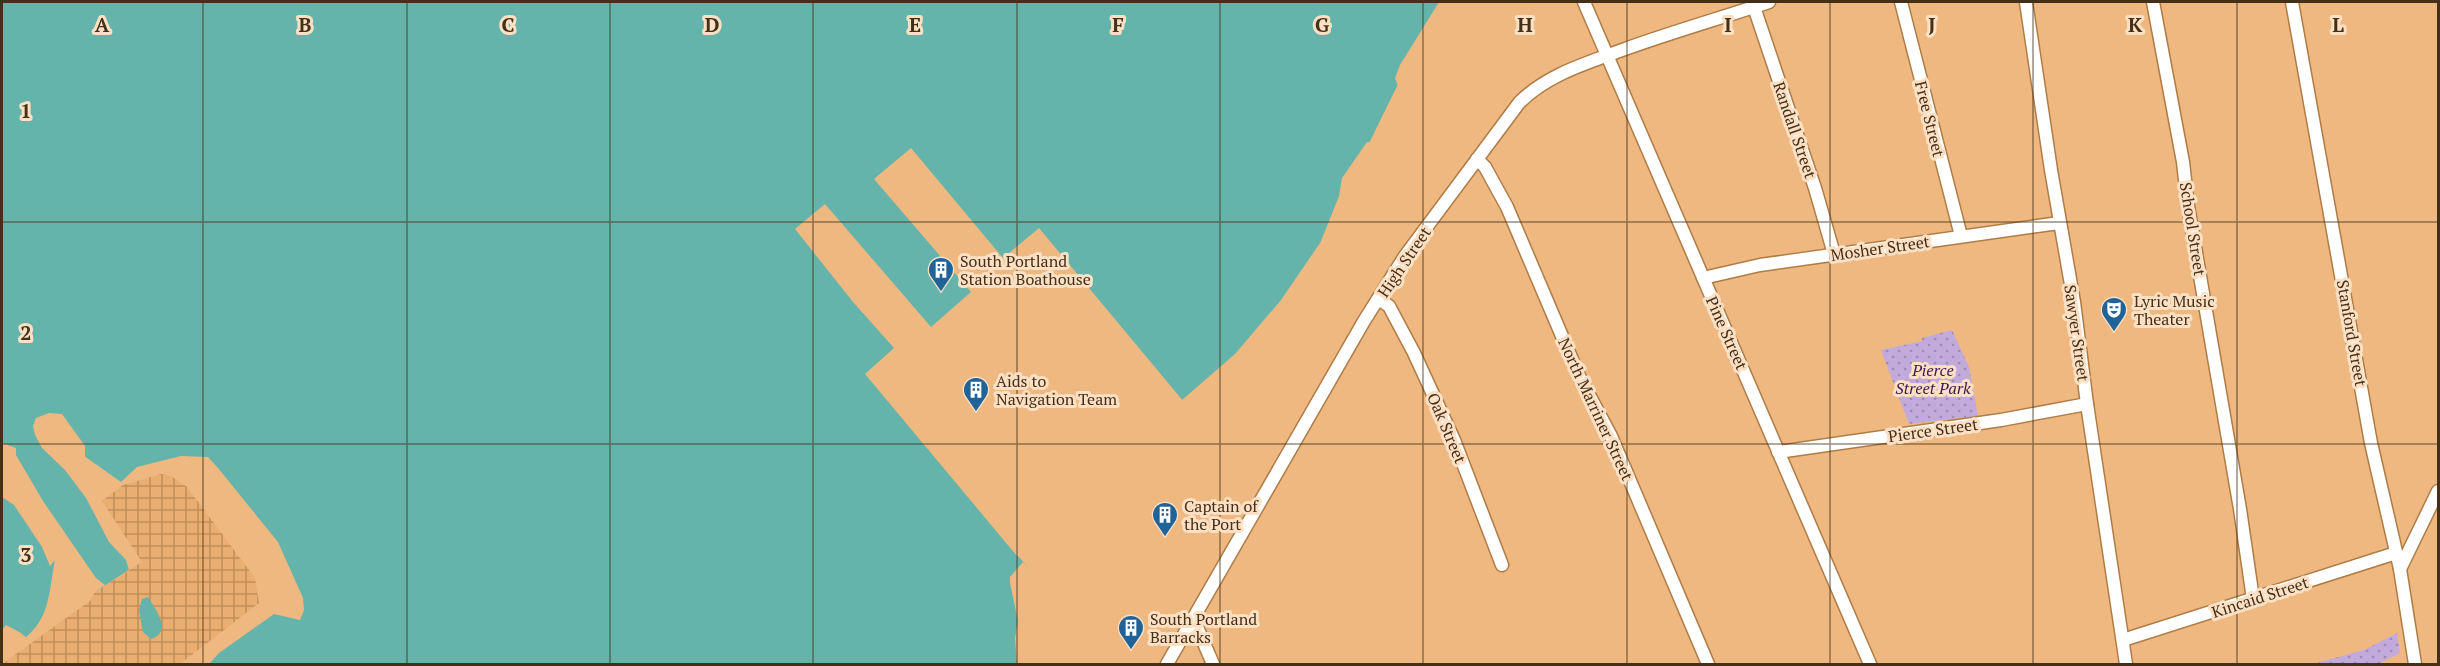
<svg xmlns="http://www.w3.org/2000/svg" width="2440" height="666" font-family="'PT Serif',serif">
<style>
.industrial{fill:url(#industrial-grid)}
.park{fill:url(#park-dots)}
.water{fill:#64b4ab}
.pier{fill:#efb881}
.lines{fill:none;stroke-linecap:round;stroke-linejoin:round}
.minor-casing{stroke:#af7c45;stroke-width:15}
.minor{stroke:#fff;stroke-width:12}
.grid{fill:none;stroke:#442f18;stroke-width:1.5;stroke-opacity:0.55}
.labels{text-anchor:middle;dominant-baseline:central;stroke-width:6;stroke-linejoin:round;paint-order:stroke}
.street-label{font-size:16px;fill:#442f18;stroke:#fce0c4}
.poi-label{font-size:16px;fill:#442f18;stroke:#fce0c4;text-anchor:start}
.park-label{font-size:16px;font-style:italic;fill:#3c1958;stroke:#fce0c4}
.grid-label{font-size:20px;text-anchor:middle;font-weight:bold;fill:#442f18;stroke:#fce0c4;stroke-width:6;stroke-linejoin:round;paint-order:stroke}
</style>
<defs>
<pattern id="industrial-grid" width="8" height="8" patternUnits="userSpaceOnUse" patternTransform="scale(1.5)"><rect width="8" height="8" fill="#eaae70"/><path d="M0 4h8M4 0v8" fill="none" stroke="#bf8e5b"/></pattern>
<pattern id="park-dots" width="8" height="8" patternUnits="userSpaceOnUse" patternTransform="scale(1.5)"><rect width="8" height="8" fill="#c2abdc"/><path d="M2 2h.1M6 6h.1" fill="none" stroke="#9f8cb1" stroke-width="1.8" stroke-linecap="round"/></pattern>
</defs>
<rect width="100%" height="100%" fill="#efb881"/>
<!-- industrial -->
<path class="industrial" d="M161,474L171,476L187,487L255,578L259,603L180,664H2L90,601L95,592L142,562L102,501L123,485Z"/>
<!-- park -->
<g class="park">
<path d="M1952,330L1969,367L1978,416L1909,424L1881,350L1922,341V338Z"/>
<path d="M2397,633L2400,653L2378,664H2313L2364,650Z"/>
</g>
<!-- water -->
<g class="water">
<path d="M2,2H1442L1432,15L1320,243L1281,300L1235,354L1182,400L1017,555L1027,566L1017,586L1022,664H194L264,607L270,595L263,576L188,477L166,467L131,475L121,482L77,451L59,426L48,432L139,563L95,592L7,462L2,465Z"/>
<path d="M2,479L55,559C46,614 49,623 2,656Z"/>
<path d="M148,597C156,610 173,632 151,639L143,632L139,610L142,599Z"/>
</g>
<!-- pier -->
<g class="pier">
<path d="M1439,2H1445L1435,16L1399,89L1395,78L1400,65Z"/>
<path d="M1367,142H1372L1352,180L1323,242L1321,241L1339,196L1342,178Z"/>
<path d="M911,148L1003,258L1039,228L1184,402L1017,556L865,374L894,348L853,302L795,229L825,204L931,327L971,292L874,179Z"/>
<path d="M49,413L62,414L85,446V460L75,453L57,429L51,432L141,562L129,570L126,560L109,542L86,498L65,470L42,448L35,435L33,426L36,418Z"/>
<path d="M2,443L16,448V455L43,501L96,578L105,585L95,592H92L6,466L2,468Z"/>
<path d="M181,456L208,457L218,468L278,542L303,598L304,610L300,620L274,614L219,653L209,664H191L261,605L267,595L260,577L186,479L166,470L141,473L123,485L121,482L137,467Z"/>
<path d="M2,476L57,558L50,566L42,547L14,505L2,497Z"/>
<path d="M1023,562L1027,566L1020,586L1023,614L1022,651L1025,664H1017L1015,638L1018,621L1010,583V577Z"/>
<path d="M6,625L21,633L29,640L2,659V630Z"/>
</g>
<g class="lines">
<defs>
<g id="minor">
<path d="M1584,2L1870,664"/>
<path d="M1901,2L1961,236"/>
<path d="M2026,2L2051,170L2074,302L2087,404L2126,664"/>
<path d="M2153,2L2183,162L2188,206L2240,509L2253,599"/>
<path d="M2292,2L2371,443L2400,569L2415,664"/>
<path d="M1754,7L1815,188L1834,254"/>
<path d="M1477,159L1485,167L1507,207L1579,376L1611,436L1708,664"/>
<path d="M1703,278L1760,265L2059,223"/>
<path d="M1378,299L1389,306L1414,353L1454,440L1502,565"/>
<path d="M1778,452L2001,420L2087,404"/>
<path d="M2400,569L2438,491"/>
<path d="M1193,618L1213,664"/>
<path d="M2123,640L2396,553"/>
<path d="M1167,664L1364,321L1405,256L1519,103C1547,74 1588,63 1625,49C1672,32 1721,18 1769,2"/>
</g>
</defs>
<!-- minor casing -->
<use href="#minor" class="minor-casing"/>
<!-- minor -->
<use href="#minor" class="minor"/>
</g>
<!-- grid -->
<path class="grid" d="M203,2V664M407,2V664M610,2V664M813,2V664M1017,2V664M1220,2V664M1423,2V664M1627,2V664M1830,2V664M2033,2V664M2237,2V664M2,222H2438M2,444H2438"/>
<!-- icons -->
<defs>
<symbol id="building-pin" viewBox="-11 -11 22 30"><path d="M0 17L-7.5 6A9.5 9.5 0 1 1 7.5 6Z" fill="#1f6398" stroke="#fce0c4"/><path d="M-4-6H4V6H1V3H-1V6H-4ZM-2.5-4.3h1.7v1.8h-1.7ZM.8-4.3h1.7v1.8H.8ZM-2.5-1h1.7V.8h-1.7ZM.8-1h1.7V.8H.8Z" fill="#fff"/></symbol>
<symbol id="theatre-pin" viewBox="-11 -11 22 30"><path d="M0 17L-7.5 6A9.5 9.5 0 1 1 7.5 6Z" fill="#1f6398" stroke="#fce0c4"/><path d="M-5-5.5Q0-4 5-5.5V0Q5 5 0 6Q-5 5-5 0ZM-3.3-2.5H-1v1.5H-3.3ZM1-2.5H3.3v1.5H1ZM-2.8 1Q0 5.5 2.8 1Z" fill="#fff"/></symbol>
</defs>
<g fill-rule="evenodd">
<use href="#building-pin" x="926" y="255" width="30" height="40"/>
<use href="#theatre-pin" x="2099" y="295" width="30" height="40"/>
<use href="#building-pin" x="961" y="375" width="30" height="40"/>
<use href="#building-pin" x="1150" y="500" width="30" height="40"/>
<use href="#building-pin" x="1116" y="613" width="30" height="40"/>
</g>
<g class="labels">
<!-- street labels -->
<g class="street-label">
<text transform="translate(1930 119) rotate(76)">Free Street</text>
<text transform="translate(1795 130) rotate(71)">Randall Street</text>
<text transform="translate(2193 229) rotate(81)">School Street</text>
<text transform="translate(1880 248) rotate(-8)">Mosher Street</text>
<text transform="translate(1404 262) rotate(-56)">High Street</text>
<text transform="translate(1727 333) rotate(66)">Pine Street</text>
<text transform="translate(2077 333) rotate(82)">Sawyer Street</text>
<text transform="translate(2352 333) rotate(80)">Stanford Street</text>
<text transform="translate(1596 409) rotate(65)">North Marriner Street</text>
<text transform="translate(1447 428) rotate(67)">Oak Street</text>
<text transform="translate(1933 430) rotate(-8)">Pierce Street</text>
<text transform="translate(2260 597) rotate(-18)">Kincaid Street</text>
</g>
<!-- poi labels -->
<g class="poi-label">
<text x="960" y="261">South Portland<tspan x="960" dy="18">Station Boathouse</tspan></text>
<text x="2134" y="301">Lyric Music<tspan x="2134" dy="18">Theater</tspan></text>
<text x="996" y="381">Aids to<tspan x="996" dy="18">Navigation Team</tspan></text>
<text x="1184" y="506">Captain of<tspan x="1184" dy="18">the Port</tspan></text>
<text x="1150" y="619">South Portland<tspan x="1150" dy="18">Barracks</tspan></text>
</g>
<!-- park labels -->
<g class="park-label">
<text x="1933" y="370">Pierce<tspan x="1933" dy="18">Street Park</tspan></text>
</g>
</g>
<g class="grid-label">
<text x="102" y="32">A</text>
<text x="305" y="32">B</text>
<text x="508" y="32">C</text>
<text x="712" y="32">D</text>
<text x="915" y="32">E</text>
<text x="1118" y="32">F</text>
<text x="1322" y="32">G</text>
<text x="1525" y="32">H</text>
<text x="1728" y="32">I</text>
<text x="1932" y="32">J</text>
<text x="2135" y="32">K</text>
<text x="2338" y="32">L</text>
<text x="26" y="118">1</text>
<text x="26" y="340">2</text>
<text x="26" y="562">3</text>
</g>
<!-- border -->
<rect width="2440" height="666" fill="none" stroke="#442f18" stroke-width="6"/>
</svg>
